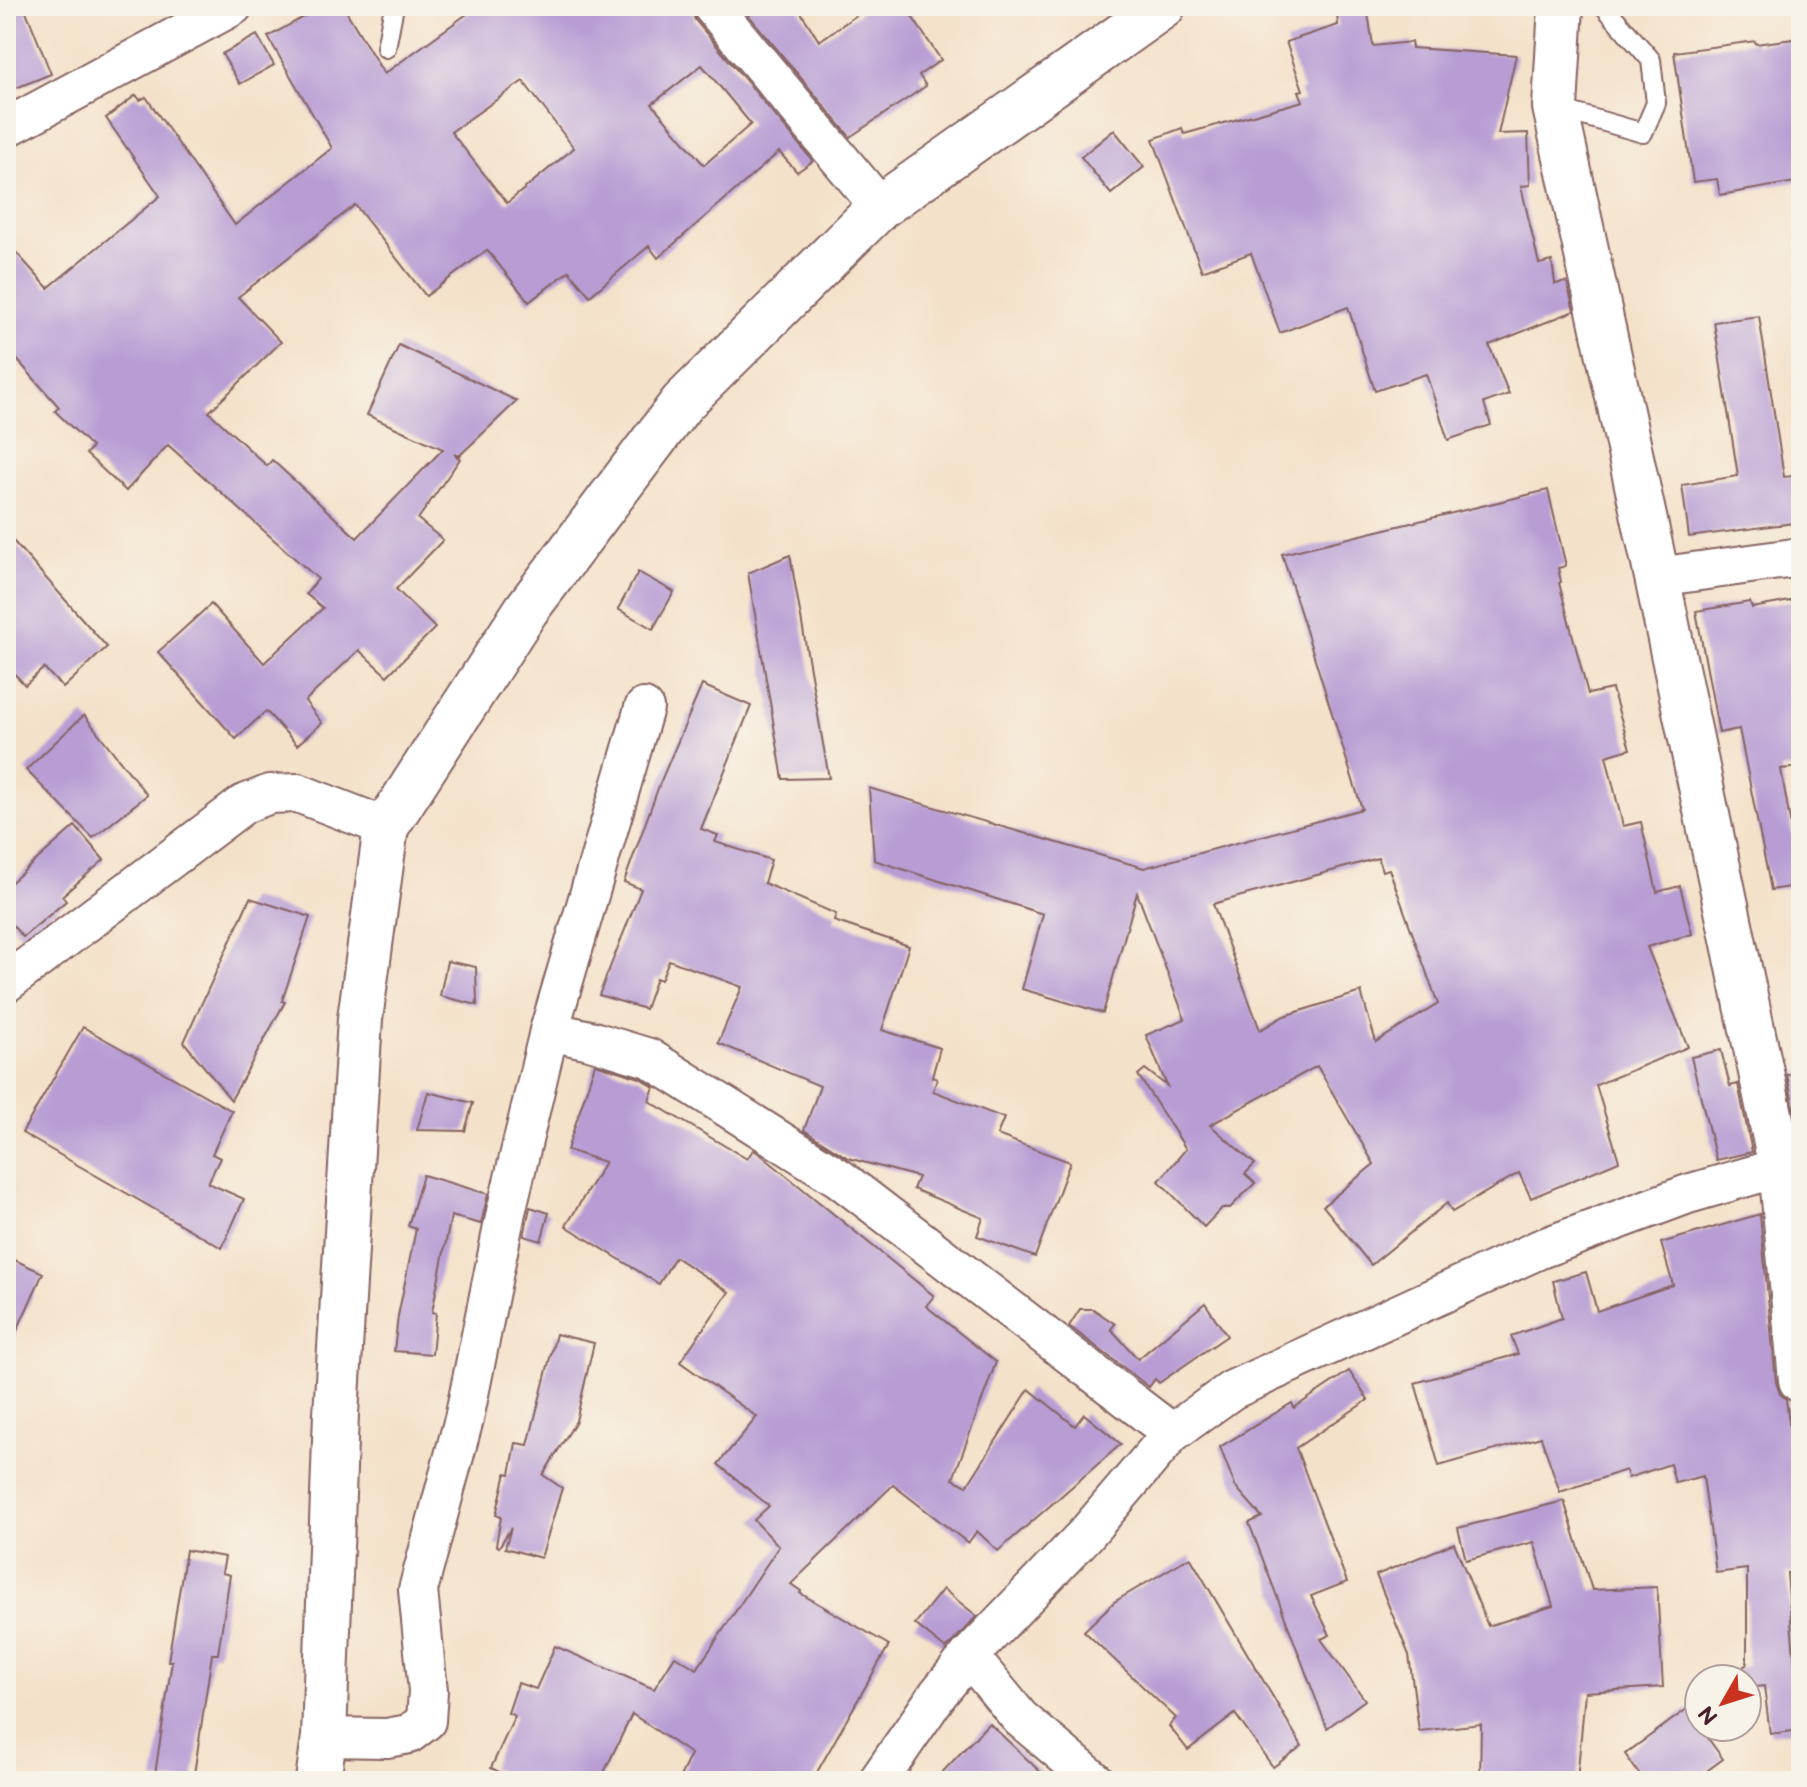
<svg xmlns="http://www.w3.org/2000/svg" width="1807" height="1787" font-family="'Balsamiq Sans',sans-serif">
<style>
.building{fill:#b79dd4;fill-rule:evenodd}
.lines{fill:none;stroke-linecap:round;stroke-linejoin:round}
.service-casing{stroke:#866362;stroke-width:22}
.minor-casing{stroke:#866362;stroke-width:42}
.tertiary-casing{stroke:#866362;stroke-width:48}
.service{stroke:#fff;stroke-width:18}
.minor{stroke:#fff;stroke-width:38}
.tertiary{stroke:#fff;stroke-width:44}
</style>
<rect width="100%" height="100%" fill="#f7f3e8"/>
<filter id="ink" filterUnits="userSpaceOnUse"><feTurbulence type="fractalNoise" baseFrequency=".0125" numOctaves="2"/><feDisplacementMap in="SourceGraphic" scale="16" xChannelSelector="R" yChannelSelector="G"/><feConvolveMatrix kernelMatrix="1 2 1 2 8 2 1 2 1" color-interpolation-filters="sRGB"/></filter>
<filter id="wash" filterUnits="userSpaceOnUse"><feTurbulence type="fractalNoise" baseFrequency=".006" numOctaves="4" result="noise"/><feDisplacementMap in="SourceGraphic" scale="32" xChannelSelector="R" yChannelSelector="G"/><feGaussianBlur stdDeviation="1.8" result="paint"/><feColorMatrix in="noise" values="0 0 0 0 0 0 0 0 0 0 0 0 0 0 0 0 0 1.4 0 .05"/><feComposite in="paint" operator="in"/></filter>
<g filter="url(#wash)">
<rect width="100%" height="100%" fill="#f4e1c9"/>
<g id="blocks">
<!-- building -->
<g class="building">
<path d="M6,6H24L51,74L6,92Z"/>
<path d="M323,6H343L384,74L478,6H691L695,20L813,161L797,172L779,152L658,258L649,246L590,296L569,271L529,302L487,250L426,296L355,205L238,297L281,342L209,412L267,466L272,460L357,538L443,449L367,415L399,345L517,401L459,456L454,454L460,459L418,519L443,540L396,589L435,628L387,676L359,650L305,701L322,723L297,745L266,711L236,739L158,652L211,604L264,663L323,608L306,594L318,579L168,445L126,491L86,454L92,447L55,411L59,407L6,347V241L48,288L160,196L106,118L136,95L140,100L146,97L235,225L332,148L268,37ZM702,65L751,124L704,165L652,104ZM523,81L574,148L507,203L451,132Z"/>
<path d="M741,6H797L819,41L870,6H905L941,60L919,75L926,86L850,137Z"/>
<path d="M1336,6H1367L1373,46L1411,42L1412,48L1516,55L1498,134L1528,133L1530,185L1521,186L1539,264L1552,261L1555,284L1567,282L1574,311L1489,345L1509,394L1484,403L1491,425L1448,440L1426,374L1375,391L1348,307L1280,333L1251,253L1202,271L1153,139L1182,128L1184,134L1303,101L1299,91L1303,90L1286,42L1338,25Z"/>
<path d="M257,35L274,65L240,84L222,54Z"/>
<path d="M1801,38V181L1720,195L1717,179L1693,182L1674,52L1755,41L1756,44Z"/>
<path d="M1114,130L1144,167L1111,194L1081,157Z"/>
<path d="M1759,316L1784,477L1801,475V522L1689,537L1682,485L1738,476L1714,322Z"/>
<path d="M1548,490L1566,566L1558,568L1561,582L1559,583L1588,694L1612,689L1630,749L1606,756L1623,826L1641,822L1657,892L1680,886L1692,934L1647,947L1688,1047L1596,1085L1619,1161L1531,1198L1519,1173L1452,1212L1447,1203L1371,1265L1323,1206L1374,1164L1317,1066L1210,1125L1255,1164L1245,1174L1255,1183L1230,1208H1222L1204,1227L1159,1181L1186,1149L1138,1075L1145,1069L1167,1086L1146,1035L1185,1019L1137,893L1103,1013L1022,989L1043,914L874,860L869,788L1144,868L1362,809L1282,554ZM1378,858L1382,871L1389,869L1438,1004L1376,1042L1361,992L1284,1016L1260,1030L1213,904Z"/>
<path d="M6,533L107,647L63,688L44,668L25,685L6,665Z"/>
<path d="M790,555L829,778L783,779L748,573Z"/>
<path d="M638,572L674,592L653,629L618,609Z"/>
<path d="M1801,599V767L1781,769L1801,885L1771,890L1739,729L1719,733L1696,611L1750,602L1752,608Z"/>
<path d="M702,685L751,706L701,829L718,835L715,842L771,860L764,883L836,914L834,921L909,946L882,1030L940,1048L932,1077L937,1079L933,1091L1004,1118L997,1135L1070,1162L1035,1257L977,1236L983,1218L913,1189L918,1177L848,1158L804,1130L820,1086L718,1043L742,987L669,960L661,980L656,978L645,1009L599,995L641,889L624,882L660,783Z"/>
<path d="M84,715L147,795L93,838L26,770Z"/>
<path d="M75,826L104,860L62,896L66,901L23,937L6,918V887Z"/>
<path d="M250,898L310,917L282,1001L285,1002L231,1100L184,1042Z"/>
<path d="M447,961L476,967L477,1005L440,996Z"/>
<path d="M83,1027L232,1111L212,1154L220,1158L208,1183L244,1199L222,1248L22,1133Z"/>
<path d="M1721,1050L1730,1086L1738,1084L1752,1152L1716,1160L1691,1057Z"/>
<path d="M595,1064L640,1078L654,1087L649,1101L747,1159L753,1150L760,1154L934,1296L926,1306L996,1362L953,1479L967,1486L1029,1389L1075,1426L1084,1414L1121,1444L998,1551L977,1531L968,1543L893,1485L791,1584L801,1591L800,1593L889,1645L812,1781H678L691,1754L632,1714L600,1781H518L491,1768L515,1716L508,1713L518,1683L536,1689L555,1646L654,1689L675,1656L697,1669L779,1546L754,1520L769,1506L718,1464L757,1417L680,1362L729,1292L675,1257L659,1284L566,1226L605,1162L567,1150Z"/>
<path d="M1801,1072V1141L1787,1075Z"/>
<path d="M428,1092L473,1103L465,1131L417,1130Z"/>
<path d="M423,1175L488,1194L481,1224L451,1216L432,1312L436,1313L432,1354L394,1351L398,1316L416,1229L408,1226Z"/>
<path d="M530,1207L549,1213L541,1241L524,1236Z"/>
<path d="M1760,1214L1776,1382L1780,1394L1786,1399L1801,1514V1572L1787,1573L1797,1692L1801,1691V1730L1770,1734L1764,1686L1747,1688V1679H1727L1747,1664V1569L1716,1573L1703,1476L1675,1483L1670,1464L1628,1478L1626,1470L1560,1492L1541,1437L1439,1466L1415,1383L1518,1354L1511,1336L1562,1318L1553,1281L1586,1272L1597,1311L1673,1285L1661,1243Z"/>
<path d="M6,1256L43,1273L6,1355Z"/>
<path d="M1205,1303L1227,1336L1159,1383L1155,1379L1149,1387L1069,1326L1080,1309H1093L1115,1324L1111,1329L1138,1359Z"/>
<path d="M556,1334L594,1343L576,1421L543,1475L562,1488L541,1558L505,1548L511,1528L499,1547L496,1545L501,1517L496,1515L506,1473L510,1474L516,1443L528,1445Z"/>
<path d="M1349,1371L1368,1400L1296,1448L1347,1582L1311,1596L1330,1635L1321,1639L1365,1700L1327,1728L1249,1523L1262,1517L1235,1486L1220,1447L1292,1403L1294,1408Z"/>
<path d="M1564,1501L1592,1590L1657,1587L1663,1687L1585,1692L1577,1781H1480L1481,1724L1419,1731L1409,1655L1376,1575L1454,1543L1488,1626L1553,1606L1534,1542L1466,1560L1458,1528Z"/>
<path d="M186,1550L225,1557L222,1573L230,1575L218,1654H212L193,1781H154L172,1661H168Z"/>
<path d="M1190,1557L1302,1746L1273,1767L1235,1714L1188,1750L1169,1726L1176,1718L1084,1631L1114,1602Z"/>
<path d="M943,1589L977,1616L946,1649L915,1624Z"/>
<path d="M1687,1709L1723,1759L1693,1781H1644L1625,1754Z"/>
<path d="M989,1723L1050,1781H934Z"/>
</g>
</g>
</g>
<g filter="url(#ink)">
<use href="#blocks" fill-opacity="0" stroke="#866362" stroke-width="2"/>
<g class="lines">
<defs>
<g id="service">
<path d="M386,48L394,6"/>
<path d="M1556,108L1643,133L1656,103L1651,60L1604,6"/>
</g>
<g id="minor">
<path d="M712,6L880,207"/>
<path d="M6,128L233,6"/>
<path d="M1657,577L1801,557"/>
<path d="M6,983L244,804L270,794L298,793L386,827"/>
<path d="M549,1031L590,1040L649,1058L839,1178L1172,1433"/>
<path d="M969,1656L1020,1718L1095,1781"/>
<path d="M324,1737L387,1738L409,1734L426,1721L428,1691L418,1590L464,1419L506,1212L549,1031L644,708"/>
<path d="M878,1781L938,1694L969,1656L1086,1534L1172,1433L1232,1390L1540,1249L1688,1194L1781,1167"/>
</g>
<g id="tertiary">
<path d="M1561,6L1555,107L1657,577L1781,1167L1801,1380"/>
<path d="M318,1781L324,1737L336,1414L360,1019L386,827L526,610L682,403L880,207L1163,6"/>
</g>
</defs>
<!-- service casing -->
<use href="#service" class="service-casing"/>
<!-- minor casing -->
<use href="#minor" class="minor-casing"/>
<!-- tertiary casing -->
<use href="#tertiary" class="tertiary-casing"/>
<!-- service -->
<use href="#service" class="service"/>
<!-- minor -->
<use href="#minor" class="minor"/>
<!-- tertiary -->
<use href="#tertiary" class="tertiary"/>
</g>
</g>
<!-- margin -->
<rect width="1807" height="1787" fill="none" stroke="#f7f3e8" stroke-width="32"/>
<!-- north arrow -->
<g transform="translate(1723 1703) rotate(231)"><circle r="38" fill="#f7f3e8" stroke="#b29e9c" stroke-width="2"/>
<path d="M0-6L14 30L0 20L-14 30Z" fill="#c8321e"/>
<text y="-12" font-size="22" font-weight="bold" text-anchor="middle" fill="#4a1f2b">N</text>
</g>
</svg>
